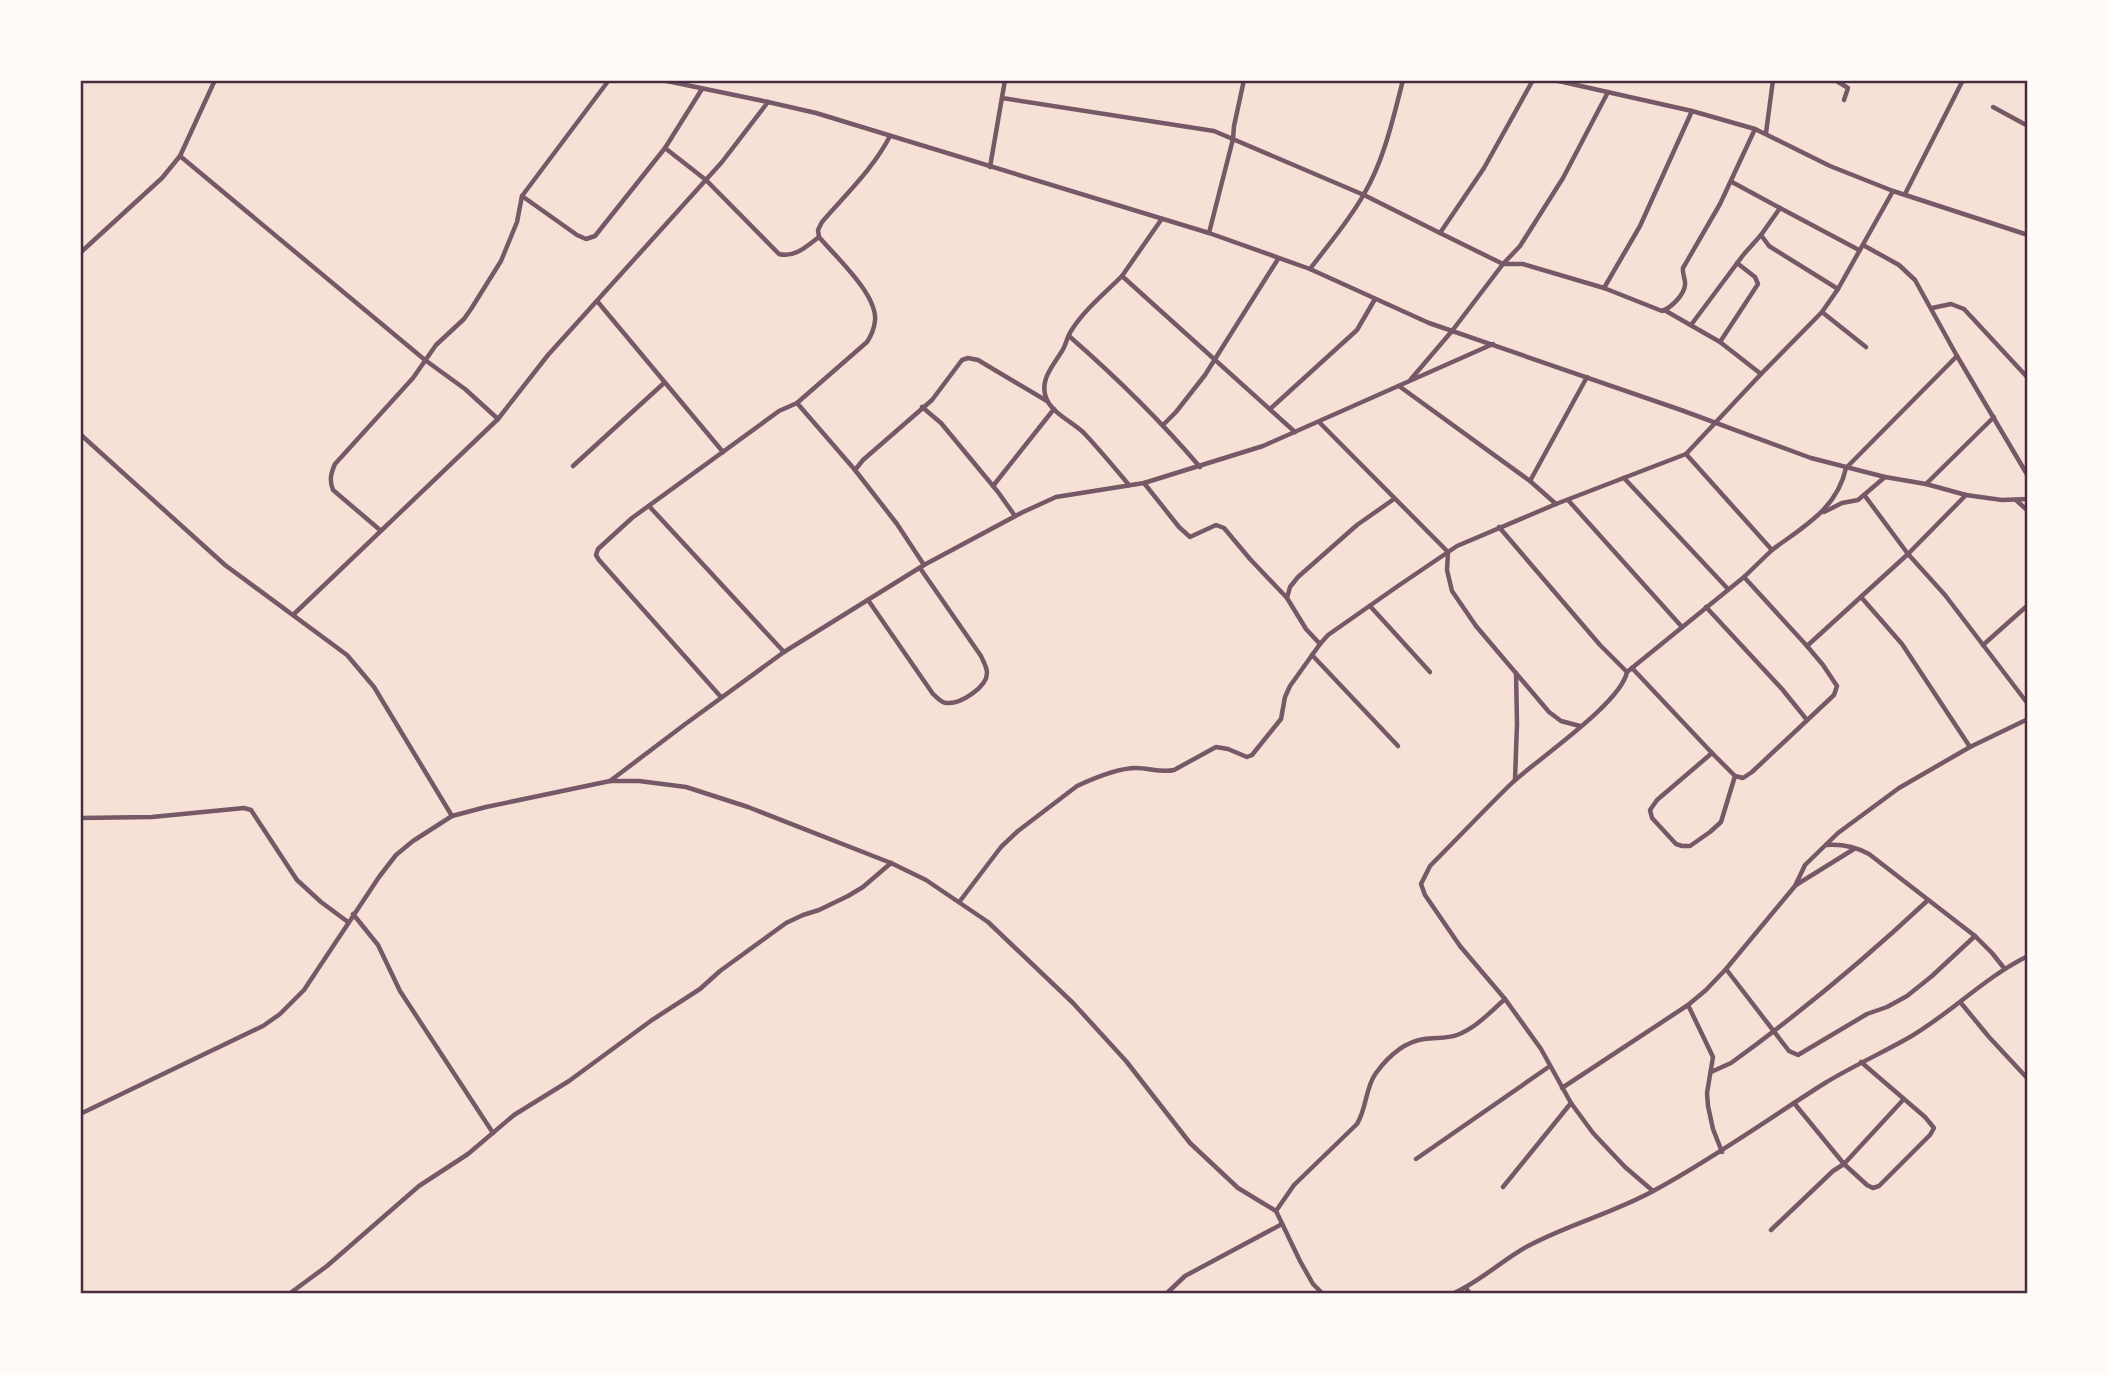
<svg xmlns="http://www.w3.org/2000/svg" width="2108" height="1374" font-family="'Work Sans',sans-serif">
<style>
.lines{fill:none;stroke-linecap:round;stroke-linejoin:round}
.minor{stroke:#755966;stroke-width:4.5}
.neatline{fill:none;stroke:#4a2c40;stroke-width:2.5}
</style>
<rect width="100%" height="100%" fill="#f7e1d7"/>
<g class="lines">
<!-- minor -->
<g class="minor">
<path d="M609,80L522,196L577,235L586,239L595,236L665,148"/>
<path d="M662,80L768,102L816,113L1209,233L1310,269L1429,323L1681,410L1811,458L1885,477L1926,484L1966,495L2002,500L2028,499"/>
<path d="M1533,80L1484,168L1440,233L1503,264H1523L1604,288L1662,311C1671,308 1684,295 1685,285C1686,280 1682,274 1683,268L1720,204L1755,129"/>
<path d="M1554,80L1692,111L1755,129L1830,166L1893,191L2028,235"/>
<path d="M1835,80L1848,88L1844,100"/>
<path d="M702,89L665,148L706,180L779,254C795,258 807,246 819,237"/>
<path d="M1002,98L1214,131L1364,195L1440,233"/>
<path d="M1993,107L2028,126"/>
<path d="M1766,133L1773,80"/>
<path d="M180,156L425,360L465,389L498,419L294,614"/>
<path d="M990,167L1005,80"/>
<path d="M1732,182L1780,208"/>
<path d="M1905,194L1963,80"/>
<path d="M1161,220L1122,276L1295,432"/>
<path d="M1209,233L1233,139L1234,126L1244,80"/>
<path d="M1863,245L1899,265L1915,280L1957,356L2028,476"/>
<path d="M80,253L162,178L180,156L215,80"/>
<path d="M1737,263L1755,277L1758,284L1720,342L1761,374"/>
<path d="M1310,269C1328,245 1349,221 1364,194C1384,160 1393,119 1403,80"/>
<path d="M1122,276C1105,293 1084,310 1071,331C1067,337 1066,345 1062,351C1053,366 1038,381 1047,400C1053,413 1072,422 1083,432C1099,449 1114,467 1129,485"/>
<path d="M1604,288L1640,226L1692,111"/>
<path d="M1838,289L1769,246L1761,235L1780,208L1859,250"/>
<path d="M597,301L723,452"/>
<path d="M1932,308L1951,304L1964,309L2028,378"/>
<path d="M1666,311L1720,342"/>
<path d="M1822,312L1866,347"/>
<path d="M1691,325L1744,254L1761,235"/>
<path d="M1069,336C1116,377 1159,419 1200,467"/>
<path d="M1411,379L1452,331L1503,264L1520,246L1563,178L1608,92"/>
<path d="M1399,386L1530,481"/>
<path d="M797,403L867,342C871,336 874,329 875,321C878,295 836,257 819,237L818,230L822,222C846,194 873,169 890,136"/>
<path d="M922,407L941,423L998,492L1015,516"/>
<path d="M1270,409L1357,330L1375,299"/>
<path d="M498,419L548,355L722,162L768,102"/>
<path d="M1319,422L1448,552L1447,570L1452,591L1476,626L1549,712L1561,721L1580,726"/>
<path d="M1164,424L1176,412L1205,375L1278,259"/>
<path d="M80,434L225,565L347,655L374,687L452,816"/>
<path d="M1686,454L1772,550C1804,526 1837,509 1846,468L1957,356"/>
<path d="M573,466L664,383"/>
<path d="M1624,478L1728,589"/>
<path d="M1144,483L1179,527L1190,537L1216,525L1224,528L1250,559L1287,598L1306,629L1320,644"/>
<path d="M1926,484L1994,417"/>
<path d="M993,486L1054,409"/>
<path d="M1865,496L1908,554L1945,595L2028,704"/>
<path d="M1568,500L1682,627"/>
<path d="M2016,500L2028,511"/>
<path d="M1556,504L1530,481L1587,377"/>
<path d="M649,506L784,652"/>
<path d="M1824,512L1842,503L1858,500L1885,477"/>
<path d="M1499,527L1600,645L1627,672L1744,577"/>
<path d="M380,530L333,490C329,480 331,473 335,464L413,378L436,345L464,319L471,309L501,261L517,222L522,196"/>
<path d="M1772,550L1744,577L1807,646L1908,554L1966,495"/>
<path d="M924,565L897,524L855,470L863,460L932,400L962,360L968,358L978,360L1047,401"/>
<path d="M1861,597L1902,644L1970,747"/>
<path d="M1287,598L1290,587L1298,577L1357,525L1394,499"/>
<path d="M868,600L933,694C938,698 941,703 947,703C961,704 987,687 987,673C987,667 983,661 981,656L920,568"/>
<path d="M1370,606L1430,672"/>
<path d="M1706,607L1782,689L1807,720"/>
<path d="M1983,645L2028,605"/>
<path d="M1312,655L1398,746"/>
<path d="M1632,668L1712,753L1735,776L1743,778L1752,772L1834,695L1837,686L1823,665L1807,646"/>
<path d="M1627,672C1621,703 1538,759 1513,782C1485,809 1458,838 1430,866L1421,884L1425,895L1460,946L1505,999L1541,1049L1571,1103L1593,1133L1625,1167L1653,1191"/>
<path d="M721,697L599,560L596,555L598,549L632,518L779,411L797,403L855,470"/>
<path d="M1712,753L1657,800L1650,810L1652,818L1676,844L1682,846H1690L1710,832L1721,822L1735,776"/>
<path d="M1515,780L1517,724L1516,673"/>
<path d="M610,781L684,725L784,652L924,565L1021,513L1056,497L1144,483L1263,446L1493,344"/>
<path d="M80,818L152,817L244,808L251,810L297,880L321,902L348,922"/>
<path d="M1826,845C1841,844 1856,847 1869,854L1975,936L1992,953L2004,968"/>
<path d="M1796,885L1854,849"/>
<path d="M960,901L1001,847L1018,831L1077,786C1092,779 1119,768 1136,768C1149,768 1161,773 1174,770L1216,747L1228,749L1247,757L1252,755L1281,719L1285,697L1290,686L1320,644L1328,635L1398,586L1457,546L1556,504L1686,454L1761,374L1822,312L1838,289L1893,191"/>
<path d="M353,914L378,945L400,991L493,1133"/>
<path d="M1726,969L1789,1051L1798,1055L1867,1014L1887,1007L1907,996L1932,976L1975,936"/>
<path d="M1961,1003L1989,1037L2028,1079"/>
<path d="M1688,1005L1713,1057L1707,1093L1708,1106L1713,1129L1722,1152"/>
<path d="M1711,1072L1731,1063C1800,1013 1865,959 1927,901"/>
<path d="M1562,1088L1688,1005L1706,990L1726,969L1795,886L1805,865L1838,833L1899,788L1970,747L2028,719"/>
<path d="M1794,1103L1844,1164L1867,1185L1873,1188L1879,1186L1930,1135L1934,1128L1925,1117L1861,1062"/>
<path d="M80,1114L263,1026L280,1014L304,990L379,877L396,855L413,841L452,816L486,807L610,781H639L686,787L748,807L891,863L926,880L988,922L1073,1003L1126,1061L1190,1143L1238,1188L1276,1211L1300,1261L1313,1284L1323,1294"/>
<path d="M1416,1159L1550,1066"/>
<path d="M1503,1187L1571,1103"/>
<path d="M1276,1211L1294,1185L1357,1124C1367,1108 1365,1088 1376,1073C1387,1058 1404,1042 1424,1039C1435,1037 1446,1039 1457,1035C1476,1028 1490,1012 1505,999"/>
<path d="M1771,1230L1833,1171L1844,1164L1903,1100"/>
<path d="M1466,1288L1470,1294"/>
<path d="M289,1294L327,1266L419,1186L468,1154L514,1115L569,1081L652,1020L700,989L720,971L786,923L803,915L819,910L848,896L863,887L891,863"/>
<path d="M1166,1294L1185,1276L1282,1224"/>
<path d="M1452,1294C1480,1282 1502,1260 1528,1246C1569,1224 1614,1213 1655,1190C1714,1158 1768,1119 1825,1083C1853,1066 1882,1053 1910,1037C1951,1013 1985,977 2028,956"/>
</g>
</g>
<!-- border -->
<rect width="2108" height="1374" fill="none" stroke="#fffaf5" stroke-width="164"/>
<rect x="82" y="82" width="1944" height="1210" class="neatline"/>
</svg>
